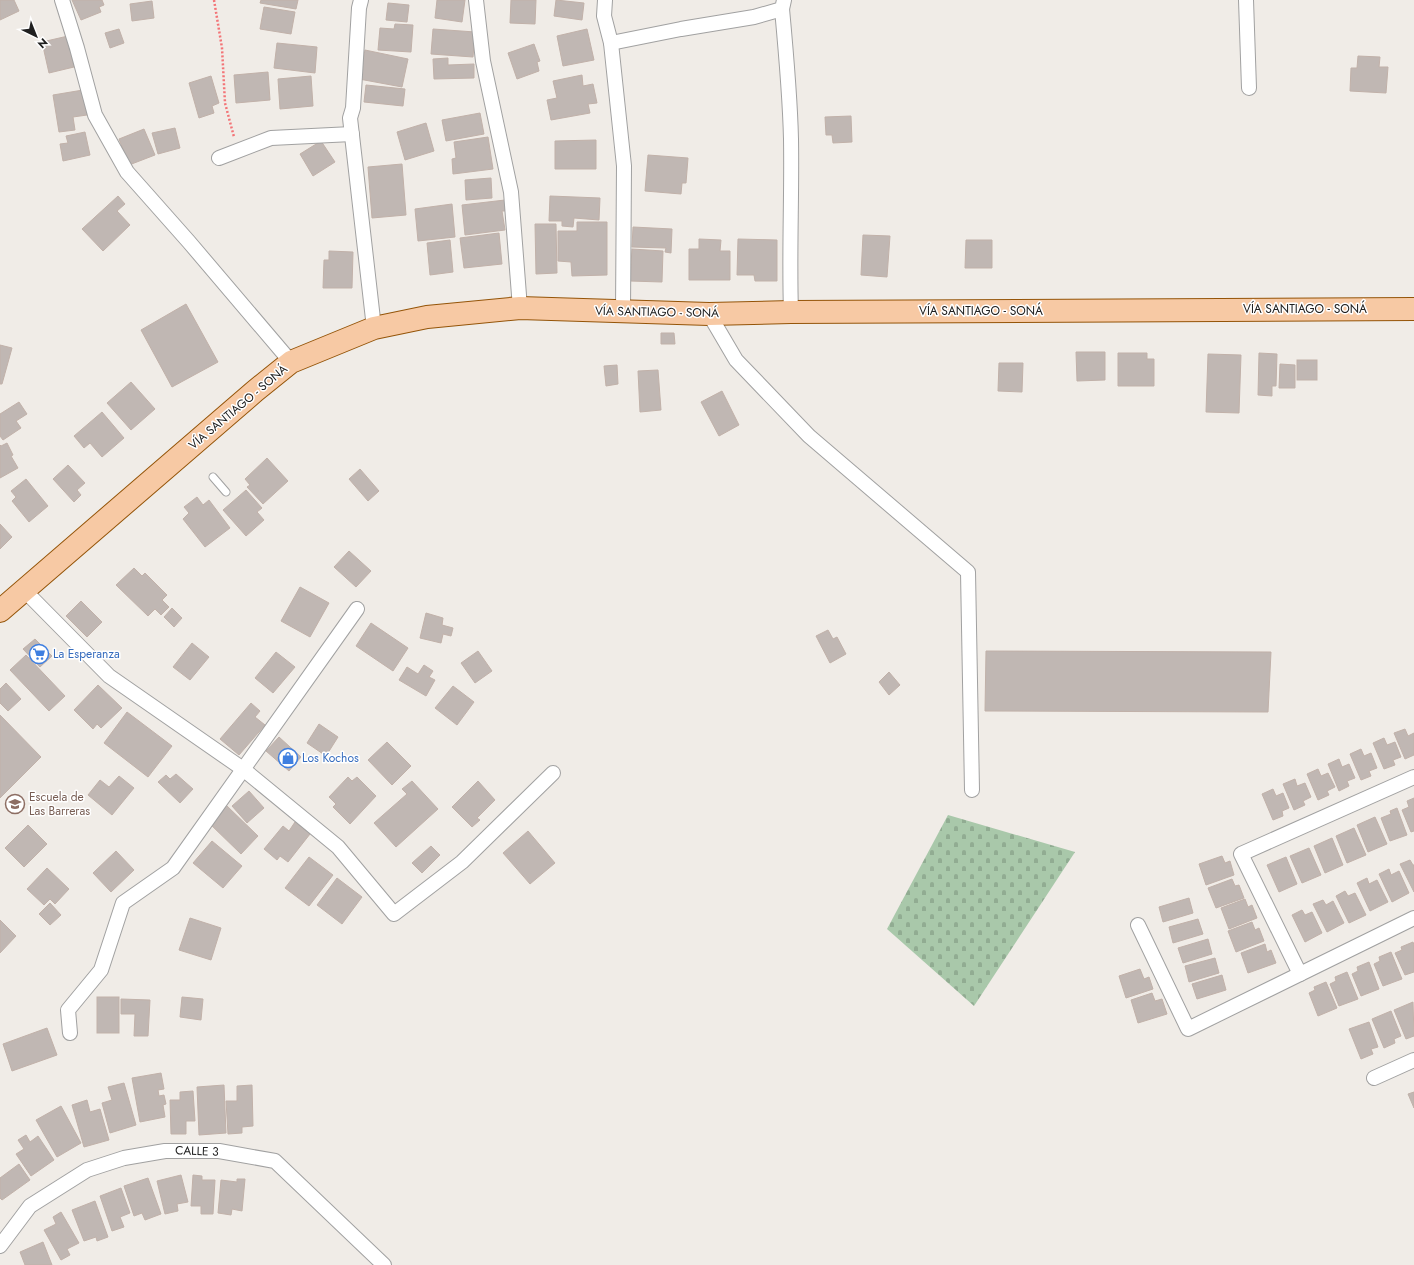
<svg xmlns="http://www.w3.org/2000/svg" width="1414" height="1265" font-family="Jost,sans-serif">
<style>
.cemetery{fill:url(#cemetery-stones)}
.building{fill:#c0b7b3;stroke:#c1b1a9}
.lines{fill:none;stroke-linecap:round;stroke-linejoin:round}
.lane-casing{stroke:#a1a1a1;stroke-width:9}
.street-casing{stroke:#a1a1a1;stroke-width:16}
.primary-casing{stroke:#945408;stroke-width:24}
.path{stroke:#f37477;stroke-width:2.5;stroke-dasharray:2 2;stroke-linecap:butt}
.lane{stroke:#fff;stroke-width:7}
.street{stroke:#fff;stroke-width:14}
.primary{stroke:#f7c9a4;stroke-width:22}
.labels{text-anchor:middle;dominant-baseline:central;stroke-width:3;stroke-linejoin:round;paint-order:stroke}
.street-label{font-size:12px;fill:#202020;stroke:#fff}
.shop-label{font-size:12px;fill:#366cbe;stroke:#fff;text-anchor:start}
.education-label{font-size:12px;fill:#785e54;stroke:#fff;text-anchor:start}
</style>
<defs>
<pattern id="cemetery-stones" width="16" height="16" patternUnits="userSpaceOnUse"><rect width="16" height="16" fill="#a9c8aa"/><path d="M2 7V4a2 2 0 0 1 4 0v3zM10 15v-3a2 2 0 0 1 4 0v3z" fill="#91ac92"/></pattern>
</defs>
<rect width="100%" height="100%" fill="#f0ece7"/>
<!-- cemetery -->
<path class="cemetery" d="M948,815L1075,852L974,1006L887,929Z"/>
<!-- building -->
<g class="building">
<path d="M0,0H14L19,11L0,20Z"/>
<path d="M72,0H102L104,5L99,7L101,12L81,20Z"/>
<path d="M261,0H298L296,9L260,3Z"/>
<path d="M437,0H465L462,22L435,18Z"/>
<path d="M511,0H536L535,24L510,23Z"/>
<path d="M556,0L584,3L582,20L554,16Z"/>
<path d="M152,1L154,18L132,21L130,4Z"/>
<path d="M388,3L409,5L407,22L386,20Z"/>
<path d="M264,7L295,12L291,34L260,29Z"/>
<path d="M395,24L413,25L411,52L378,50L380,28L394,29Z"/>
<path d="M119,29L124,43L110,48L105,33Z"/>
<path d="M433,29L475,32L473,57L431,54Z"/>
<path d="M587,29L594,60L563,66L557,36Z"/>
<path d="M68,36L74,67L49,73L42,42Z"/>
<path d="M277,43L317,47L315,73L274,68Z"/>
<path d="M534,44L540,61L537,62L539,71L517,79L508,53Z"/>
<path d="M365,50L408,59L402,87L359,79Z"/>
<path d="M1358,56L1380,57L1379,67H1388L1386,93L1350,91L1351,68H1357Z"/>
<path d="M448,58V65L474,64V78L434,79L433,59Z"/>
<path d="M268,72L270,100L236,103L234,75Z"/>
<path d="M582,75L583,86L593,84L597,103L588,104L590,113L551,120L547,100L557,98L553,81Z"/>
<path d="M211,76L219,103L212,106L214,113L199,118L189,83Z"/>
<path d="M311,76L313,106L280,109L278,79Z"/>
<path d="M366,85L405,89L403,106L364,102Z"/>
<path d="M83,90L87,115L73,117L75,130L59,132L53,95Z"/>
<path d="M480,113L484,134L446,141L442,120Z"/>
<path d="M851,116L852,142L833,143L832,135H826L825,117Z"/>
<path d="M426,123L434,151L405,160L397,132Z"/>
<path d="M175,128L180,148L158,154L152,133Z"/>
<path d="M144,129L155,155L129,165L119,139Z"/>
<path d="M85,132L90,155L63,161L60,144L68,143L66,136Z"/>
<path d="M488,137L493,169L453,174L452,159L456,158L454,142Z"/>
<path d="M596,140V169H555V141Z"/>
<path d="M321,141L335,162L313,176L300,154Z"/>
<path d="M648,155L688,158L686,183H682L681,194L645,191Z"/>
<path d="M402,164L406,215L372,218L368,167Z"/>
<path d="M491,178L492,198L466,200L465,180Z"/>
<path d="M118,196L125,204L117,211L130,225L103,251L82,229Z"/>
<path d="M550,196L600,198L599,220L574,218L573,227L562,226V221H549Z"/>
<path d="M505,200L506,211H502L505,230L465,235L462,205Z"/>
<path d="M452,204L455,237L418,241L415,209Z"/>
<path d="M577,222H607V275L572,276L571,262L558,261V231H577Z"/>
<path d="M535,224H556L557,273L536,274Z"/>
<path d="M633,227L672,229L671,253L665,252L666,248L632,247Z"/>
<path d="M499,233L502,264L464,268L460,238Z"/>
<path d="M863,235L890,236L887,277L861,275Z"/>
<path d="M699,239L721,240L720,251H730V280H689V249H699Z"/>
<path d="M738,239L777,240V281H755L754,275H737Z"/>
<path d="M450,240L453,272L430,275L427,243Z"/>
<path d="M966,240H992V268H965Z"/>
<path d="M632,249L663,251L662,282L630,281Z"/>
<path d="M329,251L353,252L352,288H323L324,260H329Z"/>
<path d="M186,304L218,362L172,387L141,330Z"/>
<path d="M661,333H674L675,344H661Z"/>
<path d="M0,345L12,348L2,384H0Z"/>
<path d="M1076,352H1105V380L1077,381Z"/>
<path d="M1118,353H1147V359H1154V386H1118Z"/>
<path d="M1259,353L1277,354L1276,386H1272V396L1258,395Z"/>
<path d="M1208,354L1241,355L1239,413L1206,412Z"/>
<rect x="1297" y="360" width="20" height="20"/>
<path d="M999,363H1023L1022,392L998,391Z"/>
<path d="M1280,364L1295,365V388H1279Z"/>
<path d="M617,365L618,384L606,386L604,366Z"/>
<path d="M658,370L661,410L640,412L638,371Z"/>
<path d="M131,382L155,409L131,430L107,403Z"/>
<path d="M722,391L739,425L719,436L701,402Z"/>
<path d="M19,402L27,414L16,421L21,428L3,440L0,436V414Z"/>
<path d="M102,412L124,438L102,457L90,443L84,448L74,436Z"/>
<path d="M7,443L13,455L11,456L18,468L0,478V445L1,446Z"/>
<path d="M267,458L288,481L263,504L247,487L250,485L245,479Z"/>
<path d="M68,465L85,483L77,490L81,495L74,502L53,479Z"/>
<path d="M360,469L379,491L368,501L349,479Z"/>
<path d="M26,479L48,506L29,522L12,501L16,497L11,491Z"/>
<path d="M246,490L262,508L257,512L264,520L246,536L223,510Z"/>
<path d="M197,497L203,505L209,500L230,528L205,547L183,519L189,513L184,507Z"/>
<path d="M0,524L12,537L0,549Z"/>
<path d="M349,551L371,571L356,587L334,567Z"/>
<path d="M134,568L142,576L145,573L167,595L162,600L169,607L161,615L155,609L148,616L116,585Z"/>
<path d="M300,587L329,603L310,637L281,621Z"/>
<path d="M81,601L102,622L87,637L66,616Z"/>
<path d="M172,608L182,618L174,627L164,617Z"/>
<path d="M426,613L443,618L442,625L453,628L451,636L443,634L441,643L420,638Z"/>
<path d="M371,623L408,648L393,671L356,646Z"/>
<path d="M828,630L833,639L837,637L846,654L830,663L816,636Z"/>
<path d="M35,639L52,656L40,667L23,649Z"/>
<path d="M192,643L209,657L190,680L173,667Z"/>
<path d="M478,651L492,671L475,683L461,663Z"/>
<path d="M986,651L1271,652L1268,712L985,711Z"/>
<path d="M276,652L295,667L273,693L255,678Z"/>
<path d="M26,655L65,696L49,711L10,670Z"/>
<path d="M424,665L433,671L429,677L435,680L426,696L399,680L407,667L418,674Z"/>
<path d="M889,672L900,685L889,695L879,682Z"/>
<path d="M6,683L21,699L8,711L0,703V689Z"/>
<path d="M98,685L122,708L101,728L97,724L93,729L74,710Z"/>
<path d="M453,686L474,702L457,725L435,708Z"/>
<path d="M251,703L260,711L255,717L265,725L239,755L220,739Z"/>
<path d="M127,712L172,746L148,777L104,743Z"/>
<path d="M0,715L41,757L0,798Z"/>
<path d="M319,724L338,737L326,756L307,743Z"/>
<path d="M1405,729L1408,736L1414,733V755L1405,759L1394,733Z"/>
<path d="M279,737L301,757L289,771L266,751Z"/>
<path d="M1384,738L1387,745L1395,742L1401,757L1393,760L1395,765L1384,769L1373,743Z"/>
<path d="M387,742L411,766L392,785L368,760Z"/>
<path d="M1361,749L1364,756L1371,753L1377,768L1369,771L1371,776L1361,780L1350,754Z"/>
<path d="M1339,759L1342,767L1349,764L1355,778L1347,781L1349,786L1339,791L1328,764Z"/>
<path d="M1318,769L1321,776L1328,773L1335,787L1327,791L1329,795L1318,800L1307,774Z"/>
<path d="M176,774L193,789L180,803L158,782L166,775L170,779Z"/>
<path d="M119,776L134,788L112,815L88,795L100,780L109,787Z"/>
<path d="M348,777L352,781L357,777L376,796L350,824L333,807L336,804L329,797Z"/>
<path d="M1295,779L1297,786L1305,783L1311,797L1303,801L1305,805L1294,810L1283,784Z"/>
<path d="M412,781L438,809L396,847L374,823L407,794L402,789Z"/>
<path d="M478,781L495,800L477,818L480,820L472,827L452,807Z"/>
<path d="M1273,789L1276,796L1283,793L1289,808L1282,811L1283,816L1273,820L1262,794Z"/>
<path d="M249,791L264,808L247,823L232,806Z"/>
<path d="M1414,798V831L1411,832L1402,810L1409,807L1407,801Z"/>
<path d="M226,805L258,836L241,854L209,823Z"/>
<path d="M1397,808L1407,835L1390,841L1381,818L1391,814L1390,811Z"/>
<path d="M1375,817L1387,844L1368,852L1357,825Z"/>
<path d="M295,822L310,834L288,862L280,856L277,860L264,849L283,826L289,831Z"/>
<path d="M28,825L47,844L24,867L5,848Z"/>
<path d="M1354,828L1366,855L1347,863L1336,836Z"/>
<path d="M528,831L555,863L530,884L503,853Z"/>
<path d="M1332,838L1343,865L1325,873L1314,846Z"/>
<path d="M212,841L242,866L223,888L193,863Z"/>
<path d="M431,846L440,855L422,873L412,863Z"/>
<path d="M1309,848L1321,875L1302,883L1290,856Z"/>
<path d="M116,851L134,870L111,892L93,873Z"/>
<path d="M1222,856L1225,863L1230,861L1234,875L1206,885L1199,864Z"/>
<path d="M309,857L333,875L309,906L285,888Z"/>
<path d="M1286,857L1297,884L1279,892L1267,865Z"/>
<path d="M1410,860L1413,865H1414V892L1400,864Z"/>
<path d="M47,868L69,889L55,904L50,899L44,905L27,889Z"/>
<path d="M1389,869L1391,875L1399,871L1409,893L1392,902L1379,874Z"/>
<path d="M337,878L362,897L342,924L317,905Z"/>
<path d="M1367,878L1369,884L1377,880L1388,902L1370,911L1357,883Z"/>
<path d="M1232,879L1235,886L1239,885L1244,898L1216,908L1208,888Z"/>
<path d="M1345,891L1348,896L1355,893L1366,915L1349,923L1336,896Z"/>
<path d="M1189,898L1193,913L1163,922L1159,907Z"/>
<path d="M1245,899L1248,907L1252,905L1257,918L1229,929L1221,908Z"/>
<path d="M1323,900L1326,905L1333,901L1344,923L1327,932L1313,904Z"/>
<path d="M50,903L61,915L50,925L39,914Z"/>
<path d="M1302,910L1305,915L1312,912L1322,933L1305,942L1292,915Z"/>
<path d="M190,918L221,928L211,960L179,950Z"/>
<path d="M1198,919L1203,934L1173,943L1169,927Z"/>
<path d="M0,920L16,936L0,953Z"/>
<path d="M1252,922L1255,930L1259,928L1264,941L1236,952L1228,931Z"/>
<path d="M1208,939L1212,954L1183,963L1178,948Z"/>
<path d="M1413,942L1414,945V972L1405,975L1395,953L1402,950L1401,947Z"/>
<path d="M1265,944L1267,952L1271,950L1276,963L1248,973L1241,953Z"/>
<path d="M1391,952L1402,979L1383,986L1374,964L1380,961L1379,957Z"/>
<path d="M1215,958L1219,973L1189,982L1185,966Z"/>
<path d="M1369,962L1379,989L1361,996L1352,974L1358,971L1357,967Z"/>
<path d="M1140,969L1144,979L1149,977L1153,989L1126,998L1119,976Z"/>
<path d="M1347,972L1358,999L1339,1006L1330,984L1336,981L1335,977Z"/>
<path d="M1222,975L1226,990L1197,999L1192,984Z"/>
<path d="M1326,982L1337,1008L1318,1016L1309,993L1315,990L1314,987Z"/>
<path d="M1152,993L1155,1001L1162,999L1167,1014L1138,1023L1131,1000Z"/>
<rect x="97" y="997" width="22" height="36"/>
<path d="M182,997L203,999L201,1020L180,1017Z"/>
<path d="M121,999L150,1000L148,1036H134L135,1014H121Z"/>
<path d="M1413,1002L1414,1036L1406,1039L1394,1010Z"/>
<path d="M1391,1011L1401,1036L1394,1039L1395,1043L1384,1048L1372,1019Z"/>
<path d="M1369,1022L1378,1047L1371,1049L1373,1054L1361,1059L1349,1029Z"/>
<path d="M47,1028L57,1055L12,1071L3,1044Z"/>
<path d="M161,1073L164,1089L158,1090L159,1096L164,1095L166,1104L163,1105L165,1117L140,1122L132,1078Z"/>
<path d="M124,1083L136,1125L110,1133L102,1103L112,1100L108,1087Z"/>
<path d="M224,1085L226,1133L199,1135L197,1087Z"/>
<path d="M252,1085L253,1126L242,1127V1133L228,1134L226,1101H237V1086Z"/>
<path d="M193,1091L195,1121H186V1134H171L170,1100H180V1092Z"/>
<path d="M1414,1092V1108L1408,1094Z"/>
<path d="M87,1100L90,1112L100,1109L109,1140L84,1147L72,1105Z"/>
<path d="M61,1106L81,1143L57,1157L36,1120Z"/>
<path d="M26,1135L30,1142L38,1136L54,1160L31,1176L16,1154L24,1149L18,1140Z"/>
<path d="M19,1164L30,1180L2,1200L0,1198V1178Z"/>
<path d="M181,1175L188,1202L177,1204L178,1211L165,1214L157,1181Z"/>
<path d="M193,1175L202,1176V1180H215L213,1214H201V1206H191Z"/>
<path d="M148,1178L161,1214L145,1220L142,1213L134,1216L124,1186Z"/>
<path d="M237,1179H245L242,1211L232,1209L231,1215L218,1213L221,1180L237,1182Z"/>
<path d="M121,1188L130,1213L120,1217L124,1227L112,1231L100,1196Z"/>
<path d="M95,1201L108,1237L97,1241L96,1237L84,1241L72,1210Z"/>
<path d="M61,1212L79,1243L67,1249L70,1255L61,1260L44,1230L56,1224L53,1217Z"/>
<path d="M43,1242L52,1265H25L20,1252Z"/>
</g>
<g class="lines">
<defs>
<path id="lane" d="M213,477L226,492"/>
<g id="street">
<path d="M62,0L77,48L95,115L127,172L189,242L291,362"/>
<path d="M361,0L359,8L353,108L350,118L374,328"/>
<path d="M476,0L483,61L511,192L520,308"/>
<path d="M605,0L604,16L611,43L624,166L623,311"/>
<path d="M1246,0L1249,88"/>
<path d="M782,9C786,52 790,95 791,139C792,197 789,254 791,312"/>
<path d="M611,43L681,29L754,17L782,9L784,0"/>
<path d="M219,158L271,138L352,134"/>
<path d="M709,314L736,360L809,436L968,572L972,790"/>
<path d="M24,590L109,676L243,769L338,847L394,914L462,862L553,773"/>
<path d="M1138,925L1188,1029L1414,918"/>
<path d="M1300,974L1241,854L1414,777"/>
<path d="M70,1033L68,1010L101,970L123,903L173,868L357,609"/>
<path d="M1374,1078L1414,1060"/>
<path d="M0,1246L30,1206L87,1170L124,1158L165,1151H219L275,1161L384,1265"/>
</g>
<path id="primary" d="M0,611L255,391L291,362L374,328L427,317L520,308L709,314L791,312L1414,309"/>
</defs>
<!-- lane casing -->
<use href="#lane" class="lane-casing"/>
<!-- street casing -->
<use href="#street" class="street-casing"/>
<!-- primary casing -->
<use href="#primary" class="primary-casing"/>
<!-- path -->
<path class="path" d="M214,0L222,48L225,103L234,137"/>
<!-- lane -->
<use href="#lane" class="lane"/>
<!-- street -->
<use href="#street" class="street"/>
<!-- primary -->
<use href="#primary" class="primary"/>
</g>
<!-- icons -->
<defs>
<symbol id="supermarket-ring" viewBox="-11 -11 22 22"><circle r="9.5" fill="#fff" stroke="#3f7fe0" stroke-width="1.5"/><path d="M-6-5.5h2.5l.6 2H6L4.5 2H-2.5L-4.4-4H-6ZM-1.5 3.2a1.3 1.3 0 1 0 .1 0ZM3 3.2a1.3 1.3 0 1 0 .1 0Z" fill="#3f7fe0"/></symbol>
<symbol id="shop-ring" viewBox="-11 -11 22 22"><circle r="9.5" fill="#fff" stroke="#3f7fe0" stroke-width="1.5"/><path d="M-5-2.5h2.3a2.7 3.5 0 0 1 5.4 0H5L5.5 6h-11ZM-1.5-2.5h3a1.5 2.3 0 0 0-3 0Z" fill="#3f7fe0"/></symbol>
<symbol id="school-ring" viewBox="-11 -11 22 22"><circle r="9.5" fill="#fff" stroke="#8d6e63" stroke-width="1.5"/><path d="M0-5L7-2L0 1L-7-2ZM-4 1L0 2.5L4 1V4Q0 6-4 4Z" fill="#8d6e63"/></symbol>
</defs>
<g fill-rule="evenodd">
<use href="#supermarket-ring" x="28" y="643" width="22" height="22"/>
<use href="#shop-ring" x="277" y="747" width="22" height="22"/>
<use href="#school-ring" x="4" y="793" width="22" height="22"/>
</g>
<g class="labels">
<!-- street labels -->
<g class="street-label">
<text x="1305" y="309">VÍA SANTIAGO - SONÁ</text>
<text x="981" y="311">VÍA SANTIAGO - SONÁ</text>
<text transform="translate(657 312) rotate(1)">VÍA SANTIAGO - SONÁ</text>
<text transform="translate(238 407) rotate(-40)">VÍA SANTIAGO - SONÁ</text>
<text transform="translate(197 1151) rotate(2)">CALLE 3</text>
</g>
<!-- shop labels -->
<g class="shop-label">
<text x="53" y="654">La Esperanza</text>
<text x="302" y="758">Los Kochos</text>
</g>
<!-- education labels -->
<g class="education-label">
<text x="29" y="797">Escuela de<tspan x="29" dy="14">Las Barreras</tspan></text>
</g>
</g>
<!-- north arrow -->
<g transform="translate(36 36) rotate(137)" stroke="#ffffff" stroke-width="3" paint-order="stroke">
<path d="M0-3L7 15L0 10L-7 15Z" fill="#202020"/>
<text y="-6" font-size="11" font-weight="bold" text-anchor="middle" fill="#202020">N</text>
</g>
</svg>
